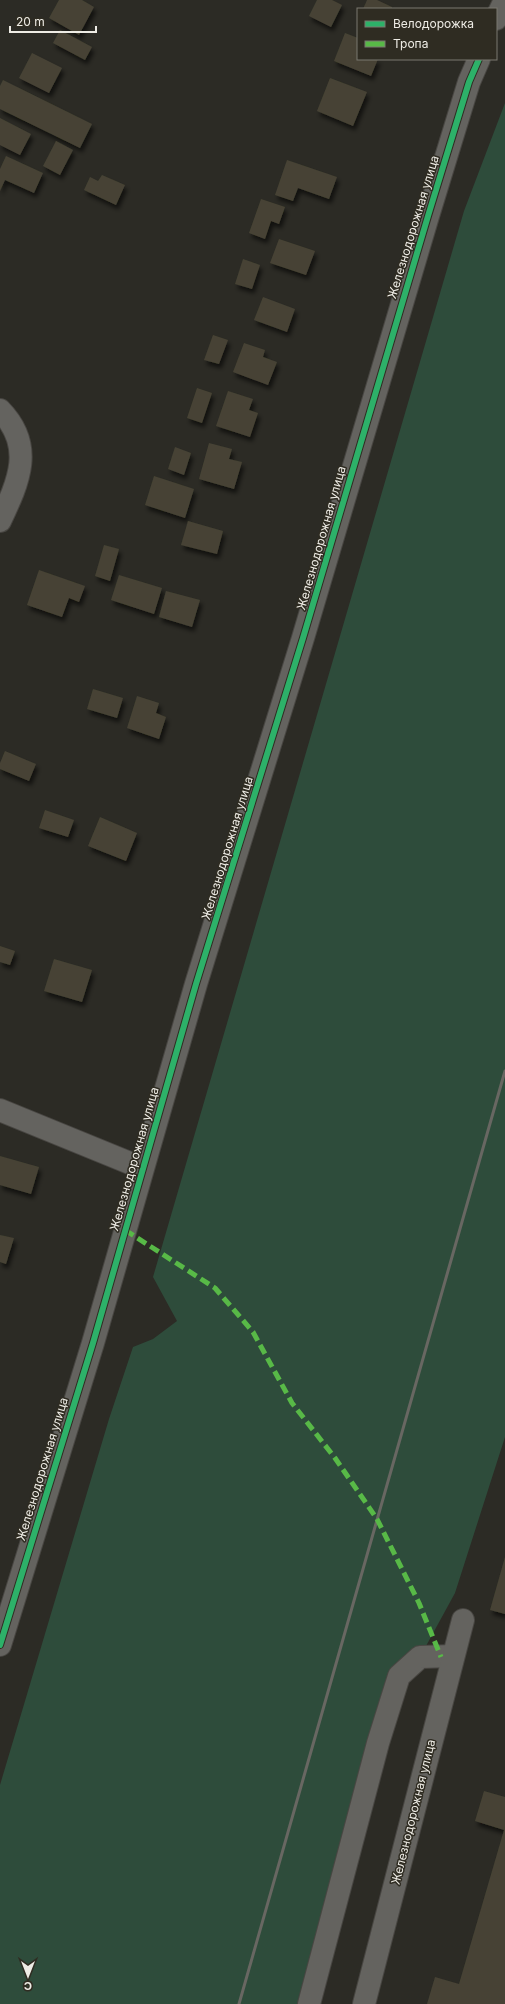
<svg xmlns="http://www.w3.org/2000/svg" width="505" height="2004" font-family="Inter,sans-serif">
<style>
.green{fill:#2e4c3b}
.building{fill:#464334;filter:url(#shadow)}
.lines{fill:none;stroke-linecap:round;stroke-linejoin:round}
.minor-casing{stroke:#484642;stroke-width:24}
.minor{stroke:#64635f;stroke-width:22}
.rail{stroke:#686762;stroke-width:3}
.quiet{stroke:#58b947;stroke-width:5;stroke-dasharray:10 5;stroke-linecap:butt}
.cycleway-casing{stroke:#2f2c22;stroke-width:8}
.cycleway{stroke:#2db169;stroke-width:6}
.labels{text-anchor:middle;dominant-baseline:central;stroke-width:3;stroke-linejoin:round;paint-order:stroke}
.street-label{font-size:12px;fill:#eeece5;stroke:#2f2c22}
</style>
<defs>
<filter id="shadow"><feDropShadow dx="2.5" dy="4.5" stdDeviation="2" flood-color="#0009"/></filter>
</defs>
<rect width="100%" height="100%" fill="#2c2b25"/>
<!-- green -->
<path class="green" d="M505,103V1437L455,1593L420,1657L399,1676L309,2004H0V1785L109,1419L133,1347L153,1339L177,1321L153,1277L464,211Z"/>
<!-- building -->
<g class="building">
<path d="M59,0H82L94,7L79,35L49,18Z"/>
<path d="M317,0H332L342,5L331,27L309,16Z"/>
<path d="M367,0H377L392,7V9H363Z"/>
<path d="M60,30L92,47L85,60L53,43Z"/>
<path d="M345,33L358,38V59H378L371,76L334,61Z"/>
<path d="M32,53L62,68L49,93L19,78Z"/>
<path d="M330,78L367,92L353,126L317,111Z"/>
<path d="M3,80L92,124L80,148L0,109V86Z"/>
<path d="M0,118L31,134L20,155L0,145Z"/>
<path d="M56,141L73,150L60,175L43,166Z"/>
<path d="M6,156L43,173L34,193L5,180L0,191V169Z"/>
<path d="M287,160L337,177L329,199L298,188L293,201L275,195Z"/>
<path d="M102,175L125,185L116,205L84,190L90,177L98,181Z"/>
<path d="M261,199L285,207L279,224L271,221L265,239L249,233Z"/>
<path d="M279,239L315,251L306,275L270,263Z"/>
<path d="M243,259L260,265L252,289L235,284Z"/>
<path d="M263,297L295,309L287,332L254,320Z"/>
<path d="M213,335L228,340L219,364L204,360Z"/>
<path d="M244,343L265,350L263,357L277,362L268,385L233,372Z"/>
<path d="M197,388L212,393L202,423L187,418Z"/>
<path d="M228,391L253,399L249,410L258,413L250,437L216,426Z"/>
<path d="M209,443L232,449L229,459L242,462L234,489L199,479Z"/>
<path d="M175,447L191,453L184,475L168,469Z"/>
<path d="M154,476L194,489L185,518L145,505Z"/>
<path d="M188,521L223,531L217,554L181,545Z"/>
<path d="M104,545L119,549L110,581L95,576Z"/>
<path d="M39,570L85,586L79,602L69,598L62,617L27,605Z"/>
<path d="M119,575L162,588L154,614L111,600Z"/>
<path d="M166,591L200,600L192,627L159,617Z"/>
<path d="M93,689L123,698L117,718L87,709Z"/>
<path d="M137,696L159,703L156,713L166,717L159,739L127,728Z"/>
<path d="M5,751L36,764L29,781L0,769V763Z"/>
<path d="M45,810L74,820L68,837L39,828Z"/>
<path d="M100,817L137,833L126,861L88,846Z"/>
<path d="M0,946L15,951L10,965L0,962Z"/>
<path d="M54,959L92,970L82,1002L44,991Z"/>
<path d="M0,1156L39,1167L31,1194L0,1185Z"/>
<path d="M0,1235L14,1238L6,1264L0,1262Z"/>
<path d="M505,1557V1614L490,1610Z"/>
<path d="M484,1791L505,1797V2004H427L435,1977L459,1984L504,1830L475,1821Z"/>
</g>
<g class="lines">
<defs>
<g id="minor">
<path d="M496,19L505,0"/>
<path d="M0,410C35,446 19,481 0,521"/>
<path d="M0,1110L142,1168"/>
<path d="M0,1645L93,1343L196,984L303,638L428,216L469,82L479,59"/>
<path d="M309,2004L378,1743L399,1676L420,1657L453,1656"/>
<path d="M364,2004L463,1620"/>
</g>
</defs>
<!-- minor casing -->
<use href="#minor" class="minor-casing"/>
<!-- minor -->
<use href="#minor" class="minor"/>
<!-- rail -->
<path class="rail" d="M239,2004L505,1071"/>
<!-- quiet -->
<path class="quiet" d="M125,1230L215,1288L253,1332L292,1403L335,1458L377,1519L419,1603L441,1657"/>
<defs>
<path id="cycleway" d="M0,1645L93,1343L196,984L303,638L428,216L469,82L479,59"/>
</defs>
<!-- cycleway casing -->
<use href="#cycleway" class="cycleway-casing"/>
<!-- cycleway -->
<use href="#cycleway" class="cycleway"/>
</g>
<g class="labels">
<!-- street labels -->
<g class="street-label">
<text transform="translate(413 227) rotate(-73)">Железнодорожная улица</text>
<text transform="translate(321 538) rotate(-74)">Железнодорожная улица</text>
<text transform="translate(227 848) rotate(-73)">Железнодорожная улица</text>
<text transform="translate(134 1159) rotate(-74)">Железнодорожная улица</text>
<text transform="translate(42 1469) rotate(-73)">Железнодорожная улица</text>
<text transform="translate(413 1812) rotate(-76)">Железнодорожная улица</text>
</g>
</g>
<!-- legend -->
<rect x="357" y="8" width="140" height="52" fill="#2f2c22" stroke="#7b7970"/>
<rect x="365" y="21" width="20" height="6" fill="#2db169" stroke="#7b7970"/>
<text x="393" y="28" font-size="12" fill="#eeece5">Велодорожка</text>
<rect x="365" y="41" width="20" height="6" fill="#58b947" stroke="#7b7970"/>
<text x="393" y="48" font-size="12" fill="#eeece5">Тропа</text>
<!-- north arrow -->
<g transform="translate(28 1976) rotate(180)" stroke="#2f2c22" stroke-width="3" paint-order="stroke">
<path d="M0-3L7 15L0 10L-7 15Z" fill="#eeece5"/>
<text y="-6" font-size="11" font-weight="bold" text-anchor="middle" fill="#eeece5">С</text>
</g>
<!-- scale -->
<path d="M10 26v6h86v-6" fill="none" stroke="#eeece5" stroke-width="2"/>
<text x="16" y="26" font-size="12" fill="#eeece5" stroke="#2f2c22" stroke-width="3" paint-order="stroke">20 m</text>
</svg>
